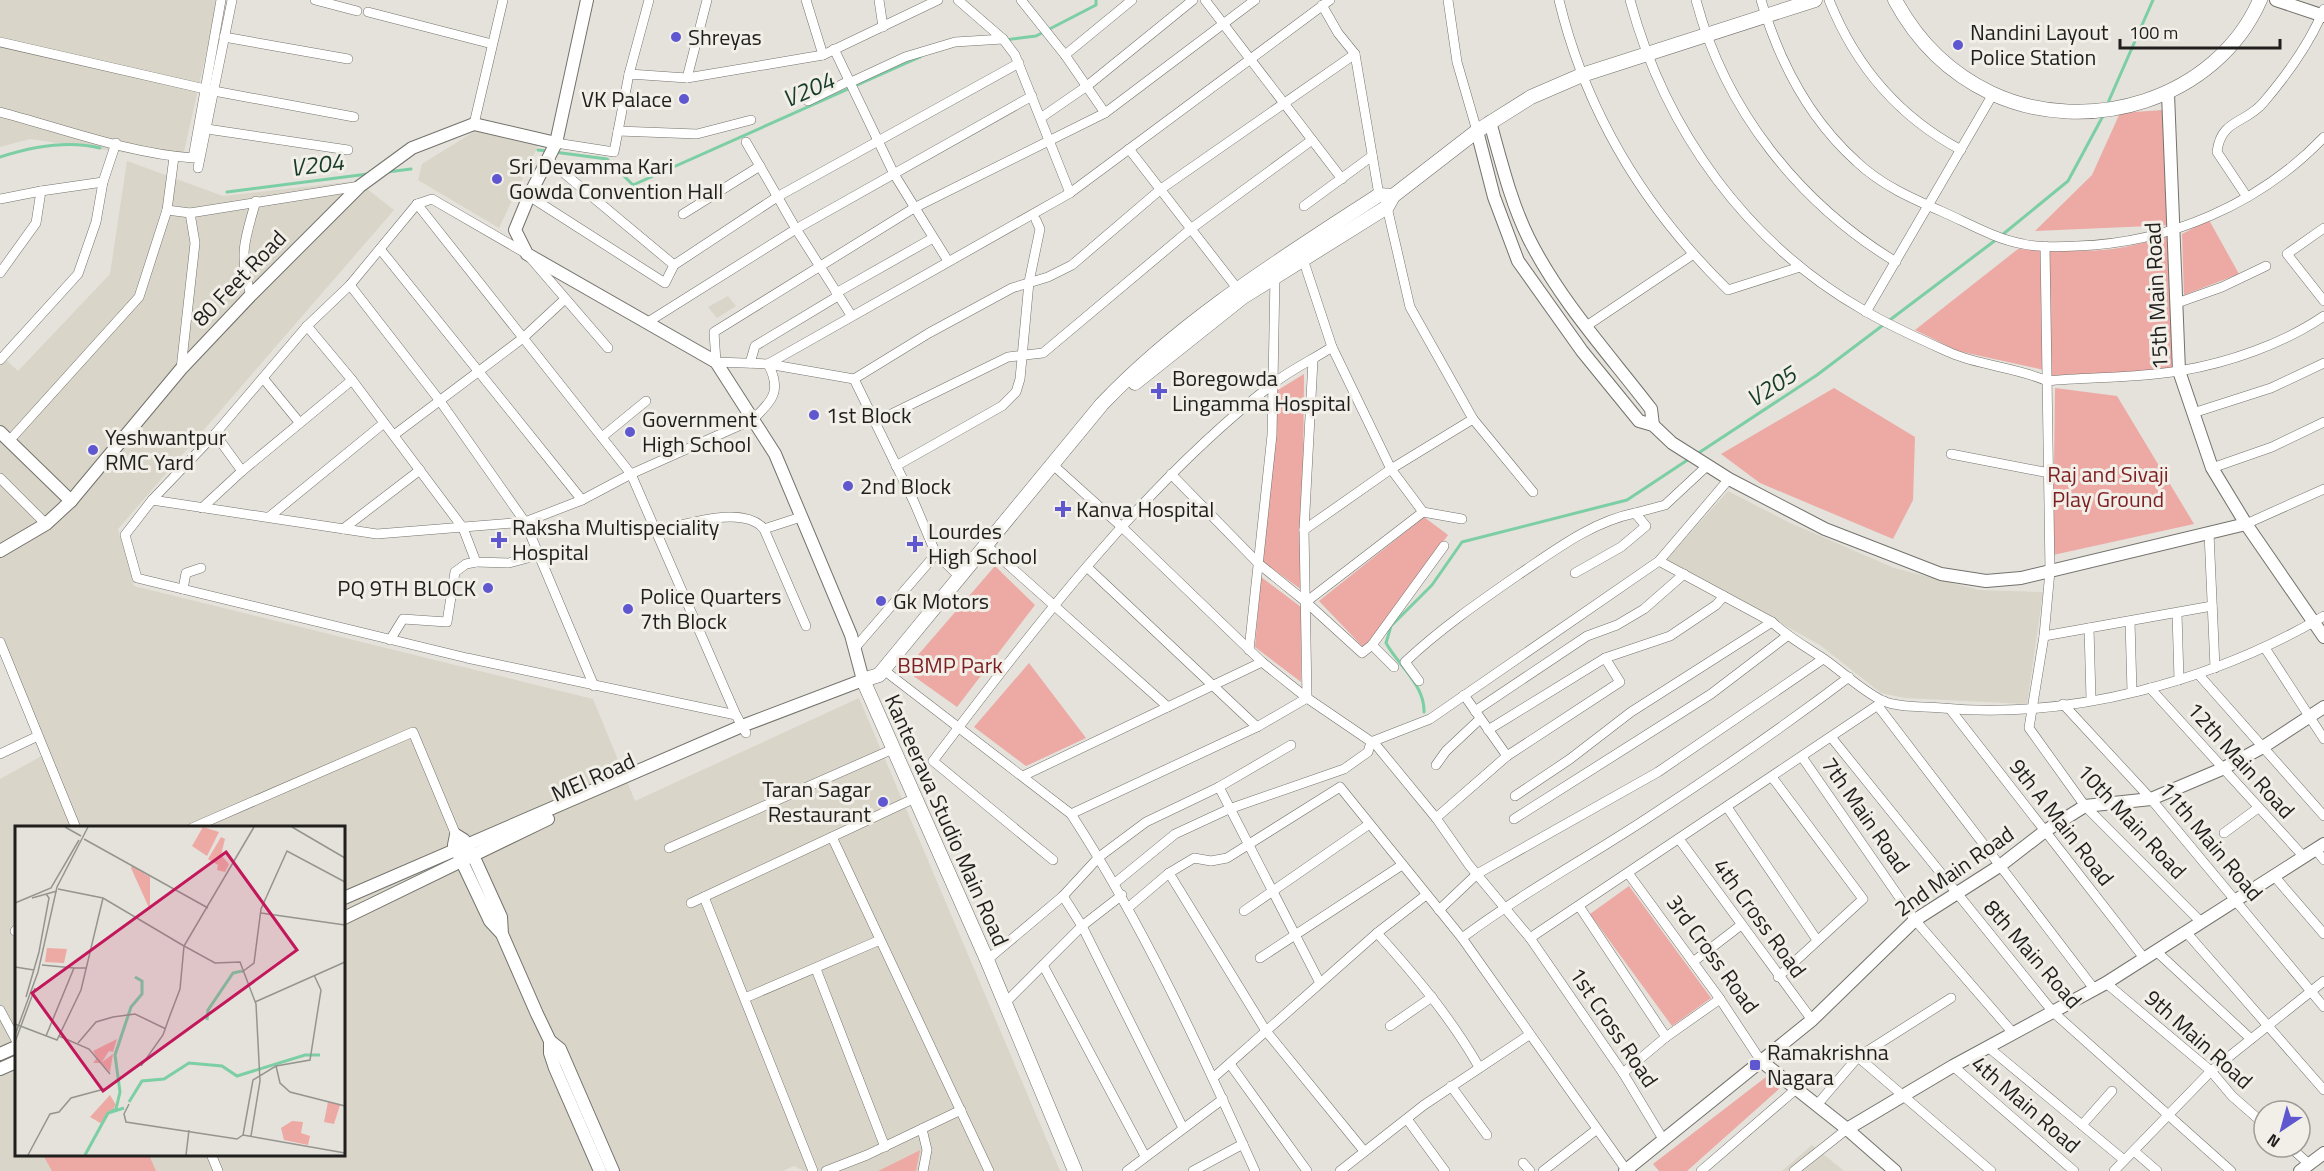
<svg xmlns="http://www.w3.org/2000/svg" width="2324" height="1171" font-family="'Titillium Web',sans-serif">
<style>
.built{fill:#d9d5c8;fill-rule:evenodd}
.green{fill:#eda9a4}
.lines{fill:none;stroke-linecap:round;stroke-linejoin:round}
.stream{stroke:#7ccea5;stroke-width:3}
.minor-casing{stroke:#74726c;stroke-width:10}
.tertiary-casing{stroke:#74726c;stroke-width:14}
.secondary-casing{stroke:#74726c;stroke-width:15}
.minor{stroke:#fff;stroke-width:9}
.tertiary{stroke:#fff;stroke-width:12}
.secondary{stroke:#fff;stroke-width:14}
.poi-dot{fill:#5e57cf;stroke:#f1efe8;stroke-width:2}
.labels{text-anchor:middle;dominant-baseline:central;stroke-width:6;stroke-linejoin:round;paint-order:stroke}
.poi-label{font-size:22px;fill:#201f1d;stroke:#f1efe8;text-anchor:start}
.street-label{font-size:22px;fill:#201f1d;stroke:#f1efe8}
.park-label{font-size:22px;fill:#7e1e22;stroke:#f1efe8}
.water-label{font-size:24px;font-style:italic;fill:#163b2a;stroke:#f1efe8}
.inset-river{fill:none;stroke:#7ccea5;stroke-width:3}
.inset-road{fill:none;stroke:#96948f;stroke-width:1.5}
.view{fill:#c2185b;fill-opacity:0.15;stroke:#c2185b;stroke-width:3}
.inset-edge{fill:none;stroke:#201f1d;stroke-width:3}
</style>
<rect width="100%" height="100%" fill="#e4e2db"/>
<!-- built -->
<g class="built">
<path d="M0,0H218L182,161L30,139L0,147Z"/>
<path d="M475,131L538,146L499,228L418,180L422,164Z"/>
<path d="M127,161L223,196L357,181L394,210L118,529L134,586L593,699L635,801L859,698L1060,1171H916L919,1150L878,1171H804L794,1166L783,1171H0V779L47,753L0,642V354L18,371L110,274ZM16,828H344V1154H16Z"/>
<path d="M728,296L736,306L717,318L708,307Z"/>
<path d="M1728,491L1788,522L1894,568L1979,590L2043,592L2027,704L1905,698L1881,693L1820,645L1666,560Z"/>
<path d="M1812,1145L1844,1171H1782Z"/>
</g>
<!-- green -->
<g class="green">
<path d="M2163,110L2173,225L2035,231L2092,175L2120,113Z"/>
<path d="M2209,220L2239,274L2184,295L2182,234Z"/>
<path d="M2176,231V369L2051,376L2049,248C2094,255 2134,249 2176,231Z"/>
<path d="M2018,249L2040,250L2044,370L1958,351L1915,330Z"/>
<path d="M1304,374L1302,590L1263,562L1278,390Z"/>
<path d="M1834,388L1915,437L1913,500L1893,539L1760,483L1721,454Z"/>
<path d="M2055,388L2117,396L2194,524L2053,555Z"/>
<path d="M1424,517L1448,535L1370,643L1363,647L1319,601Z"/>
<path d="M995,566L1035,605L957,707L905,670Z"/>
<path d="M1261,577L1301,607V682L1255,647Z"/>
<path d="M1029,663L1086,738L1026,766L974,727Z"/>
<path d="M1629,886L1711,998L1672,1026L1590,914Z"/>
<path d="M1766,1077L1779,1089L1687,1171H1659L1653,1164Z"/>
<path d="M920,1150L916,1171H878Z"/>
<path d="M43,1155H149L156,1171H52Z"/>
</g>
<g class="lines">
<!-- stream -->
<g class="stream">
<path d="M1005,40L1036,36L1096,5V0"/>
<path d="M2107,105L2153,0"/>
<path d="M538,150L548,151"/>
<path d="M554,152L607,159L633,185L920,57"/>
<path d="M0,157C31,147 68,140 100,148"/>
<path d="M387,172L411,169"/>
<path d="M227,192L368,174"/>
<path d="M2002,235L2068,181L2104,114"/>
<path d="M1697,454L1817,375L1997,239"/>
<path d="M1424,712C1425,685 1398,665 1386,643L1391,626L1432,585L1462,542L1627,500L1689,459"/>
</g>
<defs>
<g id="minor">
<path d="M315,0L357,11"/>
<path d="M806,0L823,55"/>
<path d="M879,0L883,27"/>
<path d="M958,0L1003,39L1015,55L1070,193"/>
<path d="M1021,0L1065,55L1105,113"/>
<path d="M1205,0L1342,179"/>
<path d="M1255,0L1105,113L914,208L714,332L716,362L768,364L1070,193L1330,0"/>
<path d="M1448,0L1457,62L1477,131"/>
<path d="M1559,0C1586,113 1645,209 1728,290L1800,267"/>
<path d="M1630,0C1665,130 1747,244 1865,311C1892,327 1922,340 1951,353C1981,366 2016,367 2047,381C2090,377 2136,378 2179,371C2228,363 2283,344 2324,316"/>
<path d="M1696,0C1725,110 1799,203 1896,262"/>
<path d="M1761,0C1779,61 1809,119 1857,162C1881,185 1913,199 1943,212C1968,223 1995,239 2023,244C2040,248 2060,247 2077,246C2169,243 2260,204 2324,137"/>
<path d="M1829,0C1855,65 1899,117 1961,150"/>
<path d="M1322,5L1338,33L1355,54L1379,195"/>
<path d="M368,12L492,44"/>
<path d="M224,37L348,59"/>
<path d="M0,42L205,89"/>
<path d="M834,49L894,174L948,261"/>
<path d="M1065,55L1132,0"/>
<path d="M629,74L649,0"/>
<path d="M687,78L707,0"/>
<path d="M849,83L905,57L955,42L1003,39"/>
<path d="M214,91L354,117"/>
<path d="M808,101L849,81"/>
<path d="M0,112C61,128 130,154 193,158L221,0"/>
<path d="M1042,117L1087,86L1193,0"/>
<path d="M474,124L503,0"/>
<path d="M207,129L348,150"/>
<path d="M618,131L697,134L751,120"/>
<path d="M746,142L796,229L851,315"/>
<path d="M556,143L614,152L629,74L687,78L823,55L938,0"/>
<path d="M1129,149L1240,292"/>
<path d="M547,159L674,265"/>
<path d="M198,168L232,0"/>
<path d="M529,196L665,283L674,265L777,197L1019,63"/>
<path d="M2247,197L2217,152C2221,119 2245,124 2263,103C2287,75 2310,43 2324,9"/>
<path d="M0,199L41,191"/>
<path d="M417,204L631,474L736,715"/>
<path d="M1304,206L1372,156"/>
<path d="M1387,207L1410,307L1473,419L1533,492"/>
<path d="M167,210L190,213L195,243L181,369"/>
<path d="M190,213L360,186"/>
<path d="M683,214L760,166"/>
<path d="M2324,228L2287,254L2324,301"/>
<path d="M2045,246L2050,571L2044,636L2029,728L2085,806L2202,923"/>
<path d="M380,249L582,500"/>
<path d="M1302,256L1332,347L1391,469L1423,512L1462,519"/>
<path d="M0,273L36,223L41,191L103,182"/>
<path d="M350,285L440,401L525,522L594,686"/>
<path d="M836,293L933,238"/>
<path d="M251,295C238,256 245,238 256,201"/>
<path d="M2177,303L2222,287L2266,266"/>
<path d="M1866,312L1993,94"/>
<path d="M648,322L796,229L1032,96"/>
<path d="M307,326L352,380L463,528L476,562L509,563L539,555"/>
<path d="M1585,327L1692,255"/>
<path d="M608,348L527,254L432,199L417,204L350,285L307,326L215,434L152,500L125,535L137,578L467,658L736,715L746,733"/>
<path d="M0,360L78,274L96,222L103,182L116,143"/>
<path d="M750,363L755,346L838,296"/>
<path d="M768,364L854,379L914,502L936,554L854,649"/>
<path d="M263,378L299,422"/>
<path d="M854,379L929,333L1012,288L1048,277L1072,265L1161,189L1355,54"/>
<path d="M2193,413L2271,388L2324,363"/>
<path d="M875,422L1008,357L1043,353L1192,228L1312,140"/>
<path d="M215,434L242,471"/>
<path d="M394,435L523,338L565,299"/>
<path d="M602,437L646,401"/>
<path d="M9,441L139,297L167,210L174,157"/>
<path d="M1951,454L2049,473"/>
<path d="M1052,464L1123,528L1262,662L1307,698L1376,745L1436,818L1469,865L1530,938L1623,1073L1663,1139"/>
<path d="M896,466L1002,406L1016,392L1020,379L1029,282L1040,229L1036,220"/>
<path d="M2212,468L2272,447L2324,422"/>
<path d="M1171,474L1259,564L1306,602L1362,653L1372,645L1444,546"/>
<path d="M0,478L46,524"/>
<path d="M152,500L377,534L525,522L582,500L631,474L752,420C773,401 782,390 768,364"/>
<path d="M202,508L242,471L352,380"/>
<path d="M1635,513L1665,505L1708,465"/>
<path d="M269,517L384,423"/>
<path d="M2246,524L2324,489"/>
<path d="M343,529L420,470"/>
<path d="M764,529L801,517"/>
<path d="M1304,530L1391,469L1473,419"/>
<path d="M657,531C685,525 743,504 764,529L806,626"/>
<path d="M2209,533L2215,668"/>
<path d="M985,544L1168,707"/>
<path d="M936,554L959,576"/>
<path d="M1659,561L1772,622C1788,637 1806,647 1824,659C1843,672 1862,691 1883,701C1899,708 1924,706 1942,708C2071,720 2213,681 2324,616"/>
<path d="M1088,568L1257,727"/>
<path d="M183,589L186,573L201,568"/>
<path d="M1306,602L1423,512"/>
<path d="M2177,613L2179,680"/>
<path d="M2130,621L2132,692"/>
<path d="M2089,628L2091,699"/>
<path d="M2044,636L2212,606"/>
<path d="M390,640L403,619L447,622L455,572L466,564L476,562"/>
<path d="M0,642L76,828"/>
<path d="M1372,645L1394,667"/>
<path d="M2265,648L2324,739"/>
<path d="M1249,650L1272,435L1275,276"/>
<path d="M889,674L1071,814L1257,727L1307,698L1304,530L1313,360"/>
<path d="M2199,675L2324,816"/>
<path d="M1419,681L1405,662C1440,629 1479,602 1518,575C1554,551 1591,522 1635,513L1646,526L1621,547L1575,573"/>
<path d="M2150,688L2304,857"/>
<path d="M1464,695L1507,756"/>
<path d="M2063,704L2151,799L2324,1007"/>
<path d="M1878,706L2095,990"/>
<path d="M1950,709L2144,958"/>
<path d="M1475,711L1587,636L1617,625L1644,609L1684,574"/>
<path d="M1488,730L1605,658L1670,636L1716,605L1724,596"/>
<path d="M1831,737L2053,1012L2231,1171"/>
<path d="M0,754L38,736"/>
<path d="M1802,757L1915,920L2013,1033"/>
<path d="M1436,765L1446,751L1480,719"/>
<path d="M1023,776L1262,662"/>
<path d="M1772,777L1863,899L1778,977"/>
<path d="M1219,787L1320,983"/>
<path d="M1515,796L1570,759L1631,712L1772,622"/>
<path d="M1727,807L1817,940"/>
<path d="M1071,814C1144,926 1200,1049 1255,1171"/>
<path d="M1436,818L1507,756L1620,682L1605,658"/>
<path d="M1514,819L1711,694L1787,636"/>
<path d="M192,828L413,732L456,835"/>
<path d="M2224,833L2258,808"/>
<path d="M832,837L989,1171"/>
<path d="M1679,839L1812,1020"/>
<path d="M669,848L893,749"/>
<path d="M2316,850L2324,860"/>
<path d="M1053,860L933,761C1032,631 1144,483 1274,383C1292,369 1314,359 1332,347"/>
<path d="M1169,873L1266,1031L1364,1151"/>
<path d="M1628,873L1720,999L1761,1061"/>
<path d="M2275,877L2324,934"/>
<path d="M1115,883L1175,834L1229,809L1344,769L1368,752L1371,742L1430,719L1659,561L1729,479"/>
<path d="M1063,896L1082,926L1183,1128"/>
<path d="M704,897L813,1171"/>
<path d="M691,903L915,798"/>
<path d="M1579,906L1666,1037"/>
<path d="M1129,907L1169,873L1194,858L1211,861L1227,858L1340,787L1462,938L1627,1171"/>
<path d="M1439,910L1477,874L1658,772L1823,659"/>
<path d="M1244,911L1368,825"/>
<path d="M15,931L16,930"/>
<path d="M2186,932L2324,1090"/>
<path d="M1377,933C1415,975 1451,1018 1479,1067"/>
<path d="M1462,938C1521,894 1585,859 1646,819C1715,774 1783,727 1849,677"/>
<path d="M1530,938L1884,701"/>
<path d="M2156,951L2251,1039"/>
<path d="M1260,958L1402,865"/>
<path d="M987,960L1063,896L1099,857L1146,822L1219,787L1291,745"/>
<path d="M1693,962L1741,925"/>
<path d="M1043,965L1145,1156"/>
<path d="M816,969L885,1147"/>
<path d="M2106,983L2211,1071L2232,1096L2264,1124"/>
<path d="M745,998L880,940"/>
<path d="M1005,1003L1082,926L1122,895"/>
<path d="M0,1010L16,1040"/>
<path d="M1390,1026L1432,997"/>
<path d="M1988,1047L2124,1160"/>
<path d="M1858,1057L1951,998"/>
<path d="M1230,1064L1307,1171"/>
<path d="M1953,1066L2074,1171"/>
<path d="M1623,1073L1666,1037L1720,999"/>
<path d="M1213,1078L1377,933L1426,895"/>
<path d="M1451,1086L1487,1135"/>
<path d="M1816,1106L1858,1057L1991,1171"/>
<path d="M1407,1119L1445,1171"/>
<path d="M2082,1125L2112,1091"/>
<path d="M922,1129L927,1150L923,1171"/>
<path d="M2290,1147L2309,1164"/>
<path d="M2134,1151L2157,1171"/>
<path d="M211,1154L218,1171"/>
<path d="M1523,1163L1530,1171"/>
<path d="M826,1171L867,1155L961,1110"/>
<path d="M1127,1171L1223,1099"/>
<path d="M1193,1171L1243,1144"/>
<path d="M1340,1171L1424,1105L1529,1035"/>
<path d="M1543,1171L1596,1130"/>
<path d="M1701,1171L1795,1090"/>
<path d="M1794,1171L1847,1129"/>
<path d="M2114,1171L2211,1071L2324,981"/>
</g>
<g id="tertiary">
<path d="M2276,0L2324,16"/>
<path d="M2168,94L2179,371L2212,468L2246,524L2324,637"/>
<path d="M1490,122C1501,161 1511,203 1529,239C1561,302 1608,353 1651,409L1653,425"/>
<path d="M1477,131L1494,197L1518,261L1582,351L1639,421L1653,425L1672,443L1729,479L1825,529L1941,574L1986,581L2021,578L2246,524"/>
<path d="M0,432L71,501"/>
<path d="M0,551L46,524L71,501L181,369L251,295L360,186L412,148L474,124L556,143"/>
<path d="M344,898L742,726L863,680L851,635L775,454L716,362L527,254L515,230L529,196L556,143L587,0"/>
<path d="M344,918L548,819"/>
<path d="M502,934L490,921L454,845L456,835L464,840L476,862L501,917L502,934L537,1014L550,1041L560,1049L613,1171"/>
<path d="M550,1041V1053L555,1068L600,1171"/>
<path d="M0,1054L16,1047"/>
<path d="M1761,1061L1847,1129L1953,1066L2106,983L2324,844"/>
<path d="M0,1069L16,1062"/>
<path d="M1847,1129L1895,1171"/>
<path d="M1625,1171L1812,1020L1915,920L2001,865L2045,831L2085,806L2151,799L2222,769L2263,747L2324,707"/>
<path d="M2300,1171L2324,1153"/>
</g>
<g id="secondary">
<path d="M1895,0C1917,41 1949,73 1991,93C2087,138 2216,100 2260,0"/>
<path d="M1135,383L1243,297L1387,207L1393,196L1477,131L1531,97L1582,75L1815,0"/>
<path d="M1075,1171L987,960L863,680L879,675L1102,404C1183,319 1281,259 1379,195L1393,196"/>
</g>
</defs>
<!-- minor casing -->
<use href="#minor" class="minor-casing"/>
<!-- tertiary casing -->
<use href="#tertiary" class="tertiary-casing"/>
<!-- secondary casing -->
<use href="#secondary" class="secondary-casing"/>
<!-- minor -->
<use href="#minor" class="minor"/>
<!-- tertiary -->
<use href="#tertiary" class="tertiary"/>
<!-- secondary -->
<use href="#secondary" class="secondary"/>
</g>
<!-- markers -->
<g class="poi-dot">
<circle cx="676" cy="37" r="6"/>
<circle cx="1958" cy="45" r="6"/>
<circle cx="684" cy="99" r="6"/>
<circle cx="497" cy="179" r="6"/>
<path d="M1156 382h6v6h6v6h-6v6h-6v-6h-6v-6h6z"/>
<circle cx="814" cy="415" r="6"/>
<circle cx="630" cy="432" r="6"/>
<circle cx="93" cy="450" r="6"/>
<circle cx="848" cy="486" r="6"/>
<path d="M1060 500h6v6h6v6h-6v6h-6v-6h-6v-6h6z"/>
<path d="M496 531h6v6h6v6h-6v6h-6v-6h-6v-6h6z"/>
<path d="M912 535h6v6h6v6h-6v6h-6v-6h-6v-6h6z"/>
<circle cx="488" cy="588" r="6"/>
<circle cx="881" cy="601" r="6"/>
<circle cx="628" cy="609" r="6"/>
<circle cx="883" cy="802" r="6"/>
<rect x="1749" y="1059" width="12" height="12" rx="3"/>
</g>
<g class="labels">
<!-- poi labels -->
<g class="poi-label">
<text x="1970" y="32">Nandini Layout<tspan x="1970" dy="25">Police Station</tspan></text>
<text x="688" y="37">Shreyas</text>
<text x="672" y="99" text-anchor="end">VK Palace</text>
<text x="509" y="166">Sri Devamma Kari<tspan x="509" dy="25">Gowda Convention Hall</tspan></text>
<text x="1172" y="378">Boregowda<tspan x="1172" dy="25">Lingamma Hospital</tspan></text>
<text x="826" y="415">1st Block</text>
<text x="642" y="419">Government<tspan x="642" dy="25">High School</tspan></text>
<text x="105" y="437">Yeshwantpur<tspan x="105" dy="25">RMC Yard</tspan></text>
<text x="860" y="486">2nd Block</text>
<text x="1076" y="509">Kanva Hospital</text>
<text x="512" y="527">Raksha Multispeciality<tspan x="512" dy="25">Hospital</tspan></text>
<text x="928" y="531">Lourdes<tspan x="928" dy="25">High School</tspan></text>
<text x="476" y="588" text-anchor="end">PQ 9TH BLOCK</text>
<text x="640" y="596">Police Quarters<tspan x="640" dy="25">7th Block</tspan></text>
<text x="893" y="601">Gk Motors</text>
<text x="871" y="789" text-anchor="end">Taran Sagar<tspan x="871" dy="25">Restaurant</tspan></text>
<text x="1767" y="1052">Ramakrishna<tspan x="1767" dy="25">Nagara</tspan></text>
</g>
<!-- street labels -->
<g class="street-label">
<text transform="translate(239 278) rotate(-46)">80 Feet Road</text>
<text transform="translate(2156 296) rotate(-93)">15th Main Road</text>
<text transform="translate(2241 760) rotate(48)">12th Main Road</text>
<text transform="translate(593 777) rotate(-24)">MEI Road</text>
<text transform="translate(1866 815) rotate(55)">7th Main Road</text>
<text transform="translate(947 820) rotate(66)">Kanteerava Studio Main Road</text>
<text transform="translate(2132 821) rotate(47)">10th Main Road</text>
<text transform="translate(2062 822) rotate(52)">9th A Main Road</text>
<text transform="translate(2211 841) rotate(50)">11th Main Road</text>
<text transform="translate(1954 871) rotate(-35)">2nd Main Road</text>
<text transform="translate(1760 918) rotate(54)">4th Cross Road</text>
<text transform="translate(1713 954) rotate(54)">3rd Cross Road</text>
<text transform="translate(2033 954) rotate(49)">8th Main Road</text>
<text transform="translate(1614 1027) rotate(56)">1st Cross Road</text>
<text transform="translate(2199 1039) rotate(42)">9th Main Road</text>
<text transform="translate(2026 1104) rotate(41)">4th Main Road</text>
</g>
<!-- park labels -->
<g class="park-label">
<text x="2108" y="474">Raj and Sivaji<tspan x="2108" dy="25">Play Ground</tspan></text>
<text x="950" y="665">BBMP Park</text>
</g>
<!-- water labels -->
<g class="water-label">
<text transform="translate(808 89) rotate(-24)">V204</text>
<text transform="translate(317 164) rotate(-7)">V204</text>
<text transform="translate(1771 386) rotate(-33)">V205</text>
</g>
</g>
<!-- overview -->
<g transform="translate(15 826)">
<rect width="330" height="330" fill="#e4e2db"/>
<path d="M188,1L204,6L192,30L177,20ZM206,11L210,13L206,29L214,38L210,46L202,44L203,39L193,33ZM117,40L135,51V84L116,42ZM32,122L52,123L49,137L30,136ZM102,213L98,226L94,225L87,236L98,228L95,246L86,237H78L82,232L78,225ZM95,269L101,279L87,298L75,291ZM313,276L325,279L319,298L309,296ZM277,295L288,296L286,307L295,310L293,319L269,314L266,302Z" fill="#eda9a4"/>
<path class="inset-river" d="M192,194L193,184L218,147L227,145M114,276L127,255L149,253L174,237L207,240L222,250L290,229H305M95,286L101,283L105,266L100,229L116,181L127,168V155L120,151M70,329L93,287L109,282"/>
<path class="inset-road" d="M50,1L66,10M277,1L330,32M69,13L193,82M43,63L88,72L169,120L165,163L154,192M17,72L42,65M0,77L36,62L64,14M246,87L330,99M27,139L59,142M0,141L19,144M227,146L239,137L246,83L272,25L330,56M11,171L24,126L34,72L31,68M240,176L330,136M0,198L42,214L66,164L88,72M0,209L23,146L42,61L73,1M31,210L59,142H71M44,210L74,223L95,248M0,216L20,162M63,217L81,196L98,191L120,188L151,203M126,240L148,209L154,192M261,240L265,257L275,266L330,280M114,278L109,288L111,296L222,313L228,309L330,327M228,309L238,254L261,240L295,234L306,164L299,149M236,310L245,255L241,178L225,136L200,137L169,120L239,1M13,329L35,288L44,286L56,272L93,262M171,329L174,304"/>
<path class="view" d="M211,26L282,124L88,265L17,167Z"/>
<rect width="330" height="330" class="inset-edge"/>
</g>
<!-- north arrow -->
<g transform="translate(2282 1129) rotate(216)"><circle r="28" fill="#f1efe8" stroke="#9d9c97" stroke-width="1.5"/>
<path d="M0-4.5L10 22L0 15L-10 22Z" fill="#5e57cf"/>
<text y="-9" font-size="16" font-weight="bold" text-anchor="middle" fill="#201f1d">N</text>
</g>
<!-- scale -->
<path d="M2120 39v9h160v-9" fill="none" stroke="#201f1d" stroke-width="3"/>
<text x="2129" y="39" font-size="18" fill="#201f1d" stroke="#f1efe8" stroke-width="4.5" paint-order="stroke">100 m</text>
</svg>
